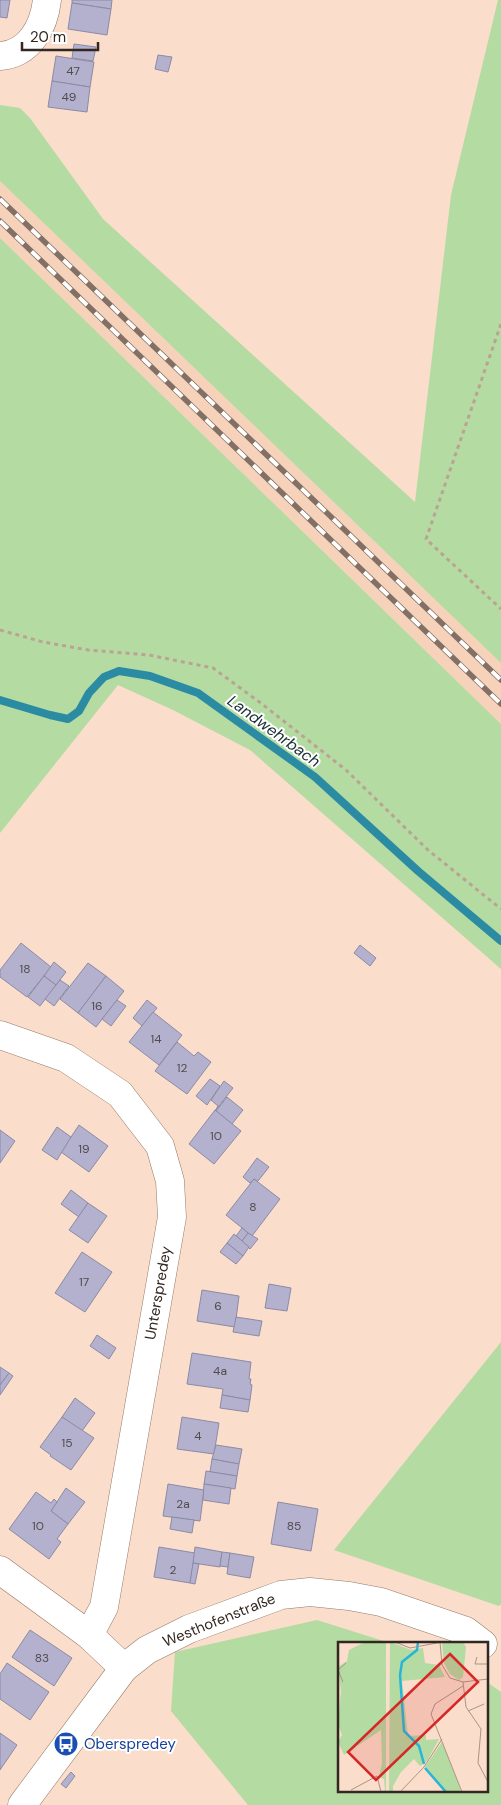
<svg xmlns="http://www.w3.org/2000/svg" width="501" height="1805" font-family="'DM Sans',sans-serif">
<style>
.built{fill:#f6d2bb}
.green{fill:#b4dba1}
.lines{fill:none;stroke-linecap:round;stroke-linejoin:round}
.stream{stroke:#2b8ba2;stroke-width:8}
.building{fill:#b3b1ce;stroke:#8c8aa5}
.minor-casing{stroke:#957b6b;stroke-width:29}
.path{stroke:#bba394;stroke-width:3;stroke-dasharray:4 4;stroke-linecap:butt}
.minor{stroke:#fff;stroke-width:28}
.rail-casing{stroke:#827064;stroke-width:5.5}
.rail{stroke:#fff;stroke-width:4;stroke-dasharray:11;stroke-linecap:butt}
.labels{text-anchor:middle;dominant-baseline:central;stroke-width:4;stroke-linejoin:round;paint-order:stroke}
.number-label{font-size:12px;fill:#534a4c}
.street-label{font-size:15px;fill:#332821;stroke:#fff}
.transit-label{font-size:15px;fill:#164399;stroke:#fff;text-anchor:start}
.water-label{font-size:16px;font-style:italic;fill:#1a3037;stroke:#fff}
.inset-river{fill:none;stroke:#27b6d9;stroke-width:2.5}
.inset-road{fill:none;stroke:#aa9586;stroke-width:1}
.view{fill:#d62828;fill-opacity:0.15;stroke:#d62828;stroke-width:2.5}
.inset-edge{fill:none;stroke:#332821;stroke-width:2.5}
</style>
<rect width="100%" height="100%" fill="#faddca"/>
<!-- built -->
<path class="built" d="M0,181L501,663V724L0,238Z"/>
<!-- green -->
<g class="green">
<path d="M498,0H501V663L0,181V105L20,108L30,118L103,219L415,502L451,195Z"/>
<path d="M0,238L501,724V969L250,750L173,710L118,685L0,833Z"/>
<path d="M501,1342V1604L499,1606L334,1550Z"/>
<path d="M317,1620L393,1644H340V1791H487V1682L501,1692V1805H248L171,1711L175,1652Z"/>
</g>
<g class="lines">
<!-- stream -->
<path class="stream" d="M0,700L50,715L68,719L79,711L89,693L104,677L119,671L150,676L198,693L315,777L418,871L501,941"/>
</g>
<!-- building -->
<g class="building">
<path d="M0,0H10L7,18L0,17Z"/>
<path d="M72,0H112L111,9L72,3Z"/>
<path d="M72,3L111,9L107,35L68,29Z"/>
<path d="M74,44L96,47L93,61L72,58Z"/>
<path d="M158,55L172,57L168,72L155,69Z"/>
<path d="M56,56L94,62L90,87L52,81Z"/>
<path d="M52,81L90,87L87,112L48,107Z"/>
<path d="M21,943L51,967L27,997L0,977V970Z"/>
<path d="M360,945L376,958L370,966L354,953Z"/>
<path d="M54,962L66,972L56,985L44,976Z"/>
<path d="M88,963L106,976L78,1013L60,999Z"/>
<path d="M44,976L56,985L40,1006L28,997Z"/>
<path d="M106,976L124,991L96,1027L78,1013Z"/>
<path d="M60,980L69,986L54,1006L45,999Z"/>
<path d="M117,1000L126,1006L111,1026L102,1019Z"/>
<path d="M147,1000L157,1008L142,1026L133,1018Z"/>
<path d="M153,1012L182,1035L159,1065L129,1042Z"/>
<path d="M177,1042L194,1056L198,1052L211,1062L187,1094L155,1071Z"/>
<path d="M210,1079L220,1086L207,1105L196,1096Z"/>
<path d="M224,1081L233,1088L215,1111L218,1106L211,1100Z"/>
<path d="M227,1097L243,1110L232,1124L216,1111Z"/>
<path d="M215,1110L241,1131L214,1164L189,1144Z"/>
<path d="M79,1125L108,1146L89,1172L61,1152Z"/>
<path d="M57,1127L71,1137L57,1160L42,1150Z"/>
<path d="M0,1130L15,1141L0,1163Z"/>
<path d="M257,1158L269,1167L258,1181L254,1179L250,1183L243,1177Z"/>
<path d="M254,1179L280,1199L252,1236L226,1215Z"/>
<path d="M71,1190L88,1203L79,1217L61,1204Z"/>
<path d="M88,1203L107,1216L88,1243L69,1230Z"/>
<path d="M242,1228L248,1233L242,1241L236,1236Z"/>
<path d="M248,1233L258,1239L250,1249L242,1241Z"/>
<path d="M234,1234L249,1247L243,1256L227,1243Z"/>
<path d="M227,1243L243,1256L236,1264L220,1252Z"/>
<path d="M82,1252L112,1272L85,1312L55,1293Z"/>
<path d="M269,1284L291,1288L287,1311L265,1308Z"/>
<path d="M202,1290L239,1296L235,1327L197,1321Z"/>
<path d="M236,1317L262,1321L259,1336L233,1332Z"/>
<path d="M97,1335L116,1348L109,1359L90,1346Z"/>
<path d="M192,1353L251,1362L249,1379H251L250,1384L252,1385L250,1400L222,1395L223,1389L187,1384Z"/>
<path d="M0,1367L9,1373L0,1385Z"/>
<path d="M9,1373L13,1376L0,1395V1385Z"/>
<path d="M222,1395L250,1400L248,1412L220,1408Z"/>
<path d="M75,1398L95,1413L82,1431L62,1417Z"/>
<path d="M62,1417L94,1438L71,1470L50,1456L51,1455L40,1447Z"/>
<path d="M182,1417L219,1423L214,1454L177,1449Z"/>
<path d="M216,1445L242,1449L239,1464L212,1459Z"/>
<path d="M212,1459L239,1464L237,1476L210,1472Z"/>
<path d="M206,1471L237,1476L235,1489L204,1484Z"/>
<path d="M168,1484L204,1490L200,1521L163,1516Z"/>
<path d="M204,1484L231,1488L229,1504L203,1500Z"/>
<path d="M66,1488L85,1502L68,1524L51,1511Z"/>
<path d="M36,1492L51,1503L54,1499L57,1502L51,1511L68,1524L57,1539L61,1542L49,1559L9,1529Z"/>
<path d="M278,1502L318,1509L311,1551L271,1544Z"/>
<path d="M172,1517L194,1520L192,1533L170,1529Z"/>
<path d="M159,1547L195,1553L190,1583L154,1577Z"/>
<path d="M195,1547L222,1552L220,1567L193,1563Z"/>
<path d="M222,1552L230,1553L228,1567L220,1566Z"/>
<path d="M230,1553L254,1557L250,1578L227,1574Z"/>
<path d="M193,1563L199,1564L195,1584L190,1583Z"/>
<path d="M30,1630L72,1658L54,1686L12,1657Z"/>
<path d="M7,1663L49,1692L30,1720L0,1699V1674Z"/>
<path d="M0,1733L17,1745L0,1770Z"/>
<path d="M71,1772L75,1776L66,1788L61,1784Z"/>
</g>
<g class="lines">
<defs>
<g id="minor">
<path d="M0,56C30,54 44,26 47,0"/>
<path d="M0,1035L66,1058L120,1094L160,1146L170,1181L172,1217L104,1607L89,1635"/>
<path d="M0,1570L89,1635L124,1668"/>
<path d="M22,1805L124,1668L147,1650L189,1629L281,1595L310,1592L349,1596L381,1602L466,1631L483,1644"/>
</g>
</defs>
<!-- minor casing -->
<use href="#minor" class="minor-casing"/>
<!-- path -->
<g class="path">
<path d="M501,324L426,539L501,609"/>
<path d="M0,630L43,642L88,650L149,655L213,668L262,704L346,770L428,850L501,909"/>
</g>
<!-- minor -->
<use href="#minor" class="minor"/>
<defs>
<g id="rail">
<path d="M0,199L501,680"/>
<path d="M0,221L501,704"/>
</g>
</defs>
<!-- rail casing -->
<use href="#rail" class="rail-casing"/>
<!-- rail -->
<use href="#rail" class="rail"/>
</g>
<!-- icons -->
<defs>
<symbol id="bus-disc" viewBox="-11 -11 22 22"><circle r="9.5" fill="#1a4fb4" stroke="#fff"/><path d="M-5-6H5V4H4V6H2V4H-2V6H-4V4H-5ZM-3.5-4V0h7V-4ZM-3.5 1.2v1.5H-2V1.2ZM2 1.2v1.5H3.5V1.2Z" fill="#fff"/></symbol>
</defs>
<g fill-rule="evenodd">
<use href="#bus-disc" x="52" y="1730" width="28" height="28"/>
</g>
<g class="labels">
<!-- number labels -->
<g class="number-label">
<text x="73" y="71">47</text>
<text x="69" y="97">49</text>
<text x="25" y="969">18</text>
<text x="97" y="1006">16</text>
<text x="156" y="1039">14</text>
<text x="182" y="1068">12</text>
<text x="216" y="1136">10</text>
<text x="84" y="1149">19</text>
<text x="253" y="1207">8</text>
<text x="84" y="1282">17</text>
<text x="218" y="1306">6</text>
<text x="220" y="1371">4a</text>
<text x="198" y="1436">4</text>
<text x="67" y="1443">15</text>
<text x="183" y="1504">2a</text>
<text x="38" y="1526">10</text>
<text x="294" y="1526">85</text>
<text x="173" y="1570">2</text>
<text x="42" y="1658">83</text>
</g>
<!-- street labels -->
<g class="street-label">
<text transform="translate(158 1293) rotate(-80)">Unterspredey</text>
<text transform="translate(219 1620) rotate(-22)">Westhofenstraße</text>
</g>
<!-- transit labels -->
<g class="transit-label">
<text x="84" y="1744">Oberspredey</text>
</g>
<!-- water labels -->
<g class="water-label">
<text transform="translate(274 731) rotate(36)">Landwehrbach</text>
</g>
</g>
<!-- overview -->
<g transform="translate(338 1642)">
<rect width="150" height="150" fill="#faddca"/>
<path d="M27,0H48V150H44L47,148L46,137L41,135L44,121L43,88L6,113L0,100L4,93L0,82L3,49L0,25L9,19L11,8ZM52,0L73,8L85,6L87,21L101,23L107,35L64,39L70,94L88,93V98L101,97L89,119L82,124L76,117L63,130L55,144V150H51ZM104,0H125L128,5L125,35L121,38L112,32L106,21ZM104,100L118,135L123,150H106L87,125Z" fill="#b4dba1"/>
<path class="inset-river" d="M80,0L79,8L64,20L62,33L66,89L81,104L86,122M87,126L108,150"/>
<path class="inset-road" d="M57,0L72,6L104,0M102,0L104,23L112,36L125,40L150,37M139,15L137,22H150M5,40L0,28L8,21M125,40L128,65L143,87L140,121L150,140M130,69L146,62M13,148L39,134L43,150M62,150L86,125L104,97M124,150L93,72L97,62L125,44"/>
<path class="view" d="M112,12L140,40L38,138L10,110Z"/>
<rect width="150" height="150" class="inset-edge"/>
</g>
<!-- scale -->
<path d="M22 42v8h76v-8" fill="none" stroke="#332821" stroke-width="2.5"/>
<text x="30" y="42" font-size="15" fill="#332821" stroke="#ffffff" stroke-width="4" paint-order="stroke">20 m</text>
</svg>
